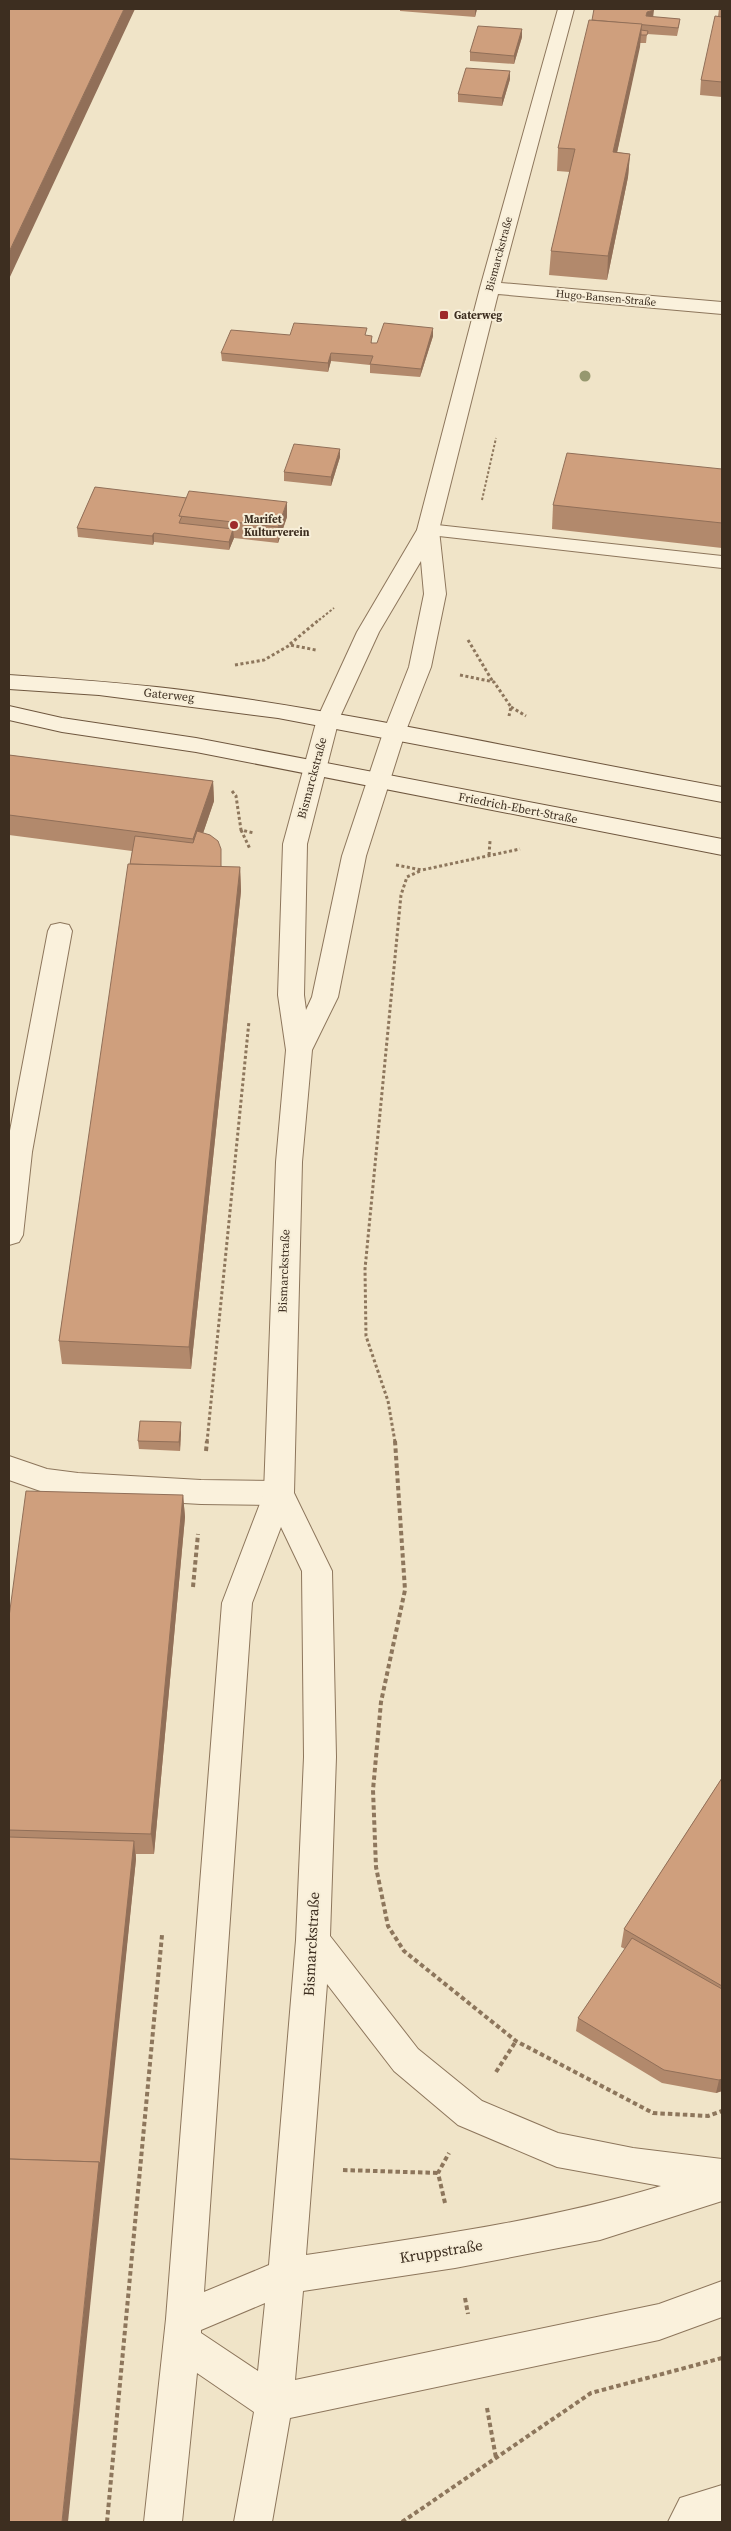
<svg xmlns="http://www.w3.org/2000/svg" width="731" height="2531" font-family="'Source Serif 4',serif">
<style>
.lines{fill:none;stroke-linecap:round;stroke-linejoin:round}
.service-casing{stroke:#8d765c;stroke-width:2}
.minor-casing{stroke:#8d765c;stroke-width:2}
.tertiary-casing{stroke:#8d765c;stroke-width:2}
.secondary-casing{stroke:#6f573f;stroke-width:2}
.path-far2{stroke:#8d765c;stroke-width:2;stroke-dasharray:2.5 2;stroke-linecap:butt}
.path-far1{stroke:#8d765c;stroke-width:3;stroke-dasharray:3 2.5;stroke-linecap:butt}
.path{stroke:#8d765c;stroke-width:4;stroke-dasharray:4.5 3;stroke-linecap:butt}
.service{fill:#faf1dc;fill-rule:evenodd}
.minor{fill:#faf1dc;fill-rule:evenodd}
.tertiary{fill:#faf1dc;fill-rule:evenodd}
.secondary{fill:#faf1dc;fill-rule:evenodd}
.tree{fill:#96986f}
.wall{fill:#b2896c}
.shaded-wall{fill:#916f58}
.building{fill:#cf9f7d;stroke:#916f58}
.poi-dot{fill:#9e2a2b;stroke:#f7eed8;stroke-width:2}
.labels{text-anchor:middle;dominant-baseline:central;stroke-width:4;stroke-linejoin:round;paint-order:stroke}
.far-street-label{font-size:11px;fill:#3d2e20;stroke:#f7eed8}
.far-poi-label{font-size:11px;font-weight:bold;fill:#3d2e20;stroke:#f7eed8;text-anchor:start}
.street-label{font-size:12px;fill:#3d2e20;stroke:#f7eed8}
.near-street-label{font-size:15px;fill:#3d2e20;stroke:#f7eed8}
</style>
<rect width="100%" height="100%" fill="#f0e4c8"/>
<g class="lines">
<defs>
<g id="service">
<path d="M428,524L722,556V568L421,534L417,530L421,526Z"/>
<path d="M60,923L69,925L72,931L32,1152L23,1235L19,1242L9,1245V1136L48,931L51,925Z"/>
<path d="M9,1456L47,1469L78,1473L201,1480L279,1481L289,1485L294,1493L289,1501L279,1505L201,1504L78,1497L46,1493L9,1480Z"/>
<path d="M722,2485V2522H668L680,2498Z"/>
</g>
<path id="minor" d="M558,9H574L501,283L722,302V314L498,294L439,530L446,594L431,667L405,733L402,738L394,740L386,738L383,733L409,667L424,594L421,561L379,632L339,719L336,724L328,726L320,724L317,719L357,632L417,530L480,288Z"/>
<path id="tertiary" d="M328,712L336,714L339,719L307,844L304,995L306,1010L312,997L342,856L383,733L386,728L394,726L402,728L405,733L366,856L338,997L312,1050L302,1162L294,1493L332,1571L336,1757L330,1936L418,2049L482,2101L558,2133L633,2148L722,2159V2201L600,2240L455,2268L303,2291L295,2380L659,2304L722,2281V2317L659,2340L290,2418L272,2522H234L254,2412L197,2373L182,2522H144L166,2319L222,1603L264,1493L276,1162L286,1050L278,995L283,844L317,719L320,714ZM281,1527L302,1571L304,1757L296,1940L269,2265L204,2292L252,1603ZM327,1984L394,2071L458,2125L557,2167L661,2186C546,2221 425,2237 306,2255ZM265,2303L258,2371L201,2333V2330Z"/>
<g id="secondary">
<path d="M9,675C69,679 130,683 190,691C368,715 545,755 722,787V802L278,718L99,695L9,689Z"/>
<path d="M9,706L62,718L196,738L722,839V855L196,752L62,732L9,720Z"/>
</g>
</defs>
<!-- service casing -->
<use href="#service" class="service-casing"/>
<!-- minor casing -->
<use href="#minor" class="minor-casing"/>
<!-- tertiary casing -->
<use href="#tertiary" class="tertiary-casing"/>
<!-- secondary casing -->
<use href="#secondary" class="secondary-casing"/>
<!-- path-far2 -->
<g class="path-far2">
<path d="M482,500L496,438"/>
<path d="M319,620L334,608"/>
</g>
<!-- path-far1 -->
<g class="path-far1">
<path d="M468,640L493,682"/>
<path d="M290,644L320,619"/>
<path d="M235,665L264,660L290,645L316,650"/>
<path d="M460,675L494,682L511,707L509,716"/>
<path d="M511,707L526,716"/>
<path d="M232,791L236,796L241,830L254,833"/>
<path d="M241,830L250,849"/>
<path d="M489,855L490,841"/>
<path d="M396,865L422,870L520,849"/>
<path d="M207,1442L249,1021"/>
<path d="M395,1442L388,1401L366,1336L365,1269L401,895L407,877L422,870"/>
</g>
<!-- path -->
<g class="path">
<path d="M395,1441L405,1590L381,1702L373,1790L376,1867L388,1926L404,1951L516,2041L653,2113L708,2116L722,2111"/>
<path d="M206,1451L207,1441"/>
<path d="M193,1587L198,1534"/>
<path d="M496,2072L516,2041"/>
<path d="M343,2170L438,2173"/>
<path d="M445,2203L438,2173L449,2153"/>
<path d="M465,2298L468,2314"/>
<path d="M487,2408L496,2458"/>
<path d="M107,2522L162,1935"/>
<path d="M402,2522L591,2393L722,2358"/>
</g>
<!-- service -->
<use href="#service" class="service"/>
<!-- minor -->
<use href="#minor" class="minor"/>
<!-- tertiary -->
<use href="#tertiary" class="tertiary"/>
<!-- secondary -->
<use href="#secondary" class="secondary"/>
</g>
<!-- trees -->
<circle class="tree" cx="585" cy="376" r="5.5"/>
<!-- wall -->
<g class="wall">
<path d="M400,9H477L475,17L400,11Z"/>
<path d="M719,9H722V97L700,95L701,80L718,16Z"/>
<path d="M653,17L680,19L679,27L677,36L647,34L646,43H640L617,152L630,154L628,177L607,280L549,275L551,251L570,172L557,171L558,148L592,20Z"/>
<path d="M522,29V37L514,64L470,61V52Z"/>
<path d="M510,79L502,106L458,102V94Z"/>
<path d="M290,335L367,336L372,343H377L433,336L420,377L370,373V365L331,361L328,372L222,361L221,353Z"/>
<path d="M340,457L331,486L284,481V472Z"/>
<path d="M722,469V548L552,529L553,505Z"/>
<path d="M95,487L287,517L278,543L234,538L229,550L154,542L153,545L78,537L77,528Z"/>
<path d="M9,755L213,781L214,801L203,833L222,867H240L241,891L191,1369L62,1364L59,1341L132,851L9,835Z"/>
<path d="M181,1431L180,1451L139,1449L138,1441Z"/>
<path d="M183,1495L185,1517L154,1854H136V1859L102,2180L9,2522V1617Z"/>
<path d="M722,1778V2091L716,2093L662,2083L576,2031L578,2018L625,1949L621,1947L624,1929Z"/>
</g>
<!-- shaded-wall -->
<g class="shaded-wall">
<path d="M124,9H135L9,279V252Z"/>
<path d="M475,9H477L475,17Z"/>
<path d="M654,10L653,18L646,16L647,12Z"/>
<path d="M642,24L640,47L612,176L613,152Z"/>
<path d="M522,29V37L514,64V56Z"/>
<path d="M510,71V79L502,106V98Z"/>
<path d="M630,154L628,177L607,280L608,256Z"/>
<path d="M433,328V336L420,377L421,369Z"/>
<path d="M331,353V361L328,372V363Z"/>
<path d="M340,449V457L331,486V477Z"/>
<path d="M287,502V517L278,543V527Z"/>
<path d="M233,529L234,538L229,550V542Z"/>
<path d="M154,533V542L153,545L152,536Z"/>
<path d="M213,781L214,801L194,860L193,839Z"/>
<path d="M240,867L241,891L191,1369L189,1347Z"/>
<path d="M181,1422V1431L180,1451L179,1442Z"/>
<path d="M183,1495L185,1517L154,1854L151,1834Z"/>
<path d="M134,1841L136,1859L68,2522H62L99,2162Z"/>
<path d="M722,2079V2091L716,2093L719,2080Z"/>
</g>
<!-- building -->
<g class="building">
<path d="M9,9H124L9,252Z"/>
<path d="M594,9H651L654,10L647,12L646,16L680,19L678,28L592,20Z"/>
<path d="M715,16L722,17V82L701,80Z"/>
<path d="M589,20L642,24L613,152L630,154L608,256L551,251L575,149L558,148Z"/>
<path d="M478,26L522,29L514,56L470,52Z"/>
<path d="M641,30L648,31L647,35H641Z"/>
<path d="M466,68L510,71L502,98L458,94Z"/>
<path d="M294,323L367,328L365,335L372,336L371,343H377L384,323L433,328L421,369L370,364L373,356L331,353L328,363L221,353L231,330L290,335Z"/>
<path d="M294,444L340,449L331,477L284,472Z"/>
<path d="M567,453L722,469V523L553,505Z"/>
<path d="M95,487L187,498L179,516H182L179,523L233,529L229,542L154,533L152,536L77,528Z"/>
<path d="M189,491L287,502L278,527L179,516Z"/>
<path d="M9,755L213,781L193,839L9,815Z"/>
<path d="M197,831L210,835L218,841L221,849V867L130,864L135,836L193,843Z"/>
<path d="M128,864L240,867L189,1347L59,1341Z"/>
<path d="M140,1421L181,1422L179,1442L138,1441Z"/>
<path d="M26,1491L183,1495L151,1834L9,1830V1617Z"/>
<path d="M722,1778V1986L624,1929Z"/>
<path d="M9,1837L134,1841L100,2164L99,2162L9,2159Z"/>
<path d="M632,1938L722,1989V2079L719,2080L664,2070L578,2018Z"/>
<path d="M9,2159L99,2162L62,2522H9Z"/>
</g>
<!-- markers -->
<g class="poi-dot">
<rect x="439" y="310" width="10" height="10" rx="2.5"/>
<circle cx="234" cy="525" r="5"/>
</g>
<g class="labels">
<!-- far-street labels -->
<g class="far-street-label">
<text transform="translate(499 254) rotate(-75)">Bismarckstraße</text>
<text transform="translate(606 298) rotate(5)">Hugo-Bansen-Straße</text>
</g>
<!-- far-poi labels -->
<g class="far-poi-label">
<text x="454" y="315">Gaterweg</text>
<text x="244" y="519">Marifet<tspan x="244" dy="13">Kulturverein</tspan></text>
</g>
<!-- street labels -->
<g class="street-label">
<text transform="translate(169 695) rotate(6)">Gaterweg</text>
<text transform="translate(312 778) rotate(-75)">Bismarckstraße</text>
<text transform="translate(518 808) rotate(11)">Friedrich-Ebert-Straße</text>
<text transform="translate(284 1271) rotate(-88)">Bismarckstraße</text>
</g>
<!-- near-street labels -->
<g class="near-street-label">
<text transform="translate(311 1944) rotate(-87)">Bismarckstraße</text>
<text transform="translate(441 2251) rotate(-9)">Kruppstraße</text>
</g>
</g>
<!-- border -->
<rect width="731" height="2531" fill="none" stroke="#3d2e20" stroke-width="20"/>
</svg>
